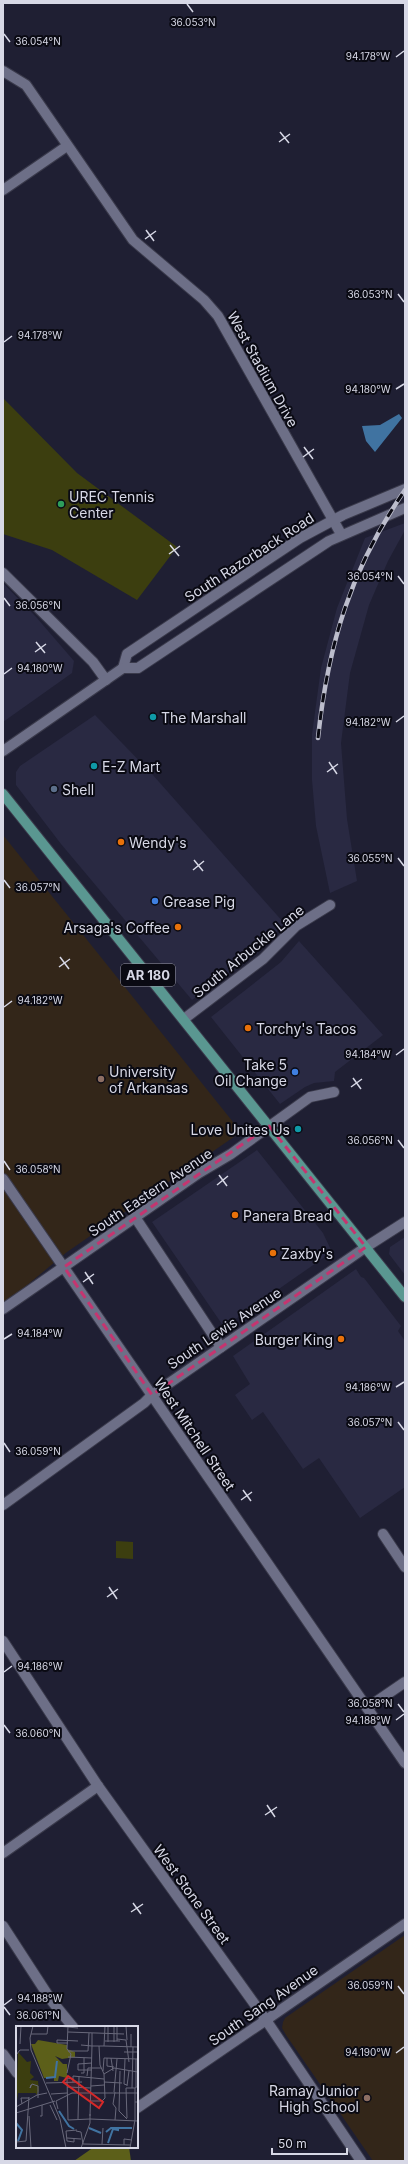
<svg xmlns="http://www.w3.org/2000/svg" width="408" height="2164" font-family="Inter,sans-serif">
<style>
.built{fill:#292942}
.education{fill:#332619}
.green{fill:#3c3e0f}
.forest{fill:#5c5f19}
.water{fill:#4073a1}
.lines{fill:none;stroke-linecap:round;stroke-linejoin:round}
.minor-casing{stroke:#3a3a4b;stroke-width:12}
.tertiary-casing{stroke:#3a3a4b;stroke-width:12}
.secondary-casing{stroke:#3a3a4b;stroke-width:12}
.primary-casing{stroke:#3a3a4b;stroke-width:12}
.minor{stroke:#6d6f87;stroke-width:10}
.tertiary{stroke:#6d6f87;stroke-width:10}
.secondary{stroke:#6d6f87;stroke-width:10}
.primary{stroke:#5a9791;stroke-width:10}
.rail-casing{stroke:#bcbdcc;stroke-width:4.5}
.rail{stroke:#0a0a13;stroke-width:3;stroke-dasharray:9;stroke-linecap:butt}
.marked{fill:none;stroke:#c53570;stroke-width:3;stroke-dasharray:8 5;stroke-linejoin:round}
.ticks{fill:none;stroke:#d7d8e6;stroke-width:1.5}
.leisure-dot{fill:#2e9e5b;stroke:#0a0a13;stroke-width:1.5}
.culture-dot{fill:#0f9aa8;stroke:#0a0a13;stroke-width:1.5}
.service-dot{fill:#5c6f8a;stroke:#0a0a13;stroke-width:1.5}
.food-dot{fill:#e8710a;stroke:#0a0a13;stroke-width:1.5}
.shop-dot{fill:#3f7fe0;stroke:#0a0a13;stroke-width:1.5}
.education-dot{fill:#8d6e63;stroke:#0a0a13;stroke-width:1.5}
.labels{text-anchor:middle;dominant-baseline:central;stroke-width:4;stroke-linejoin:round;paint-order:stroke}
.shield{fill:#0a0a13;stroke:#9a9aa7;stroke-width:1}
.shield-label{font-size:13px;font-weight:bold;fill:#d7d8e6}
.street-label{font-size:14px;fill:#d7d8e6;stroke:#0a0a13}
.poi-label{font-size:14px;fill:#d7d8e6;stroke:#0a0a13;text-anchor:start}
.inset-river{fill:none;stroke:#4073a1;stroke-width:2}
.inset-road{fill:none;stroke:#69697b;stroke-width:1}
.view{fill:#d62828;fill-opacity:0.15;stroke:#d62828;stroke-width:2}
.inset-edge{fill:none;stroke:#d7d8e6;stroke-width:2}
.ticks-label{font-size:10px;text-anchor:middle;fill:#d7d8e6;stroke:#0a0a13;stroke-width:4;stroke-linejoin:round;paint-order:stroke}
</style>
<rect width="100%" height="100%" fill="#1f1f33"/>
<!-- built -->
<g class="built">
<path d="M405,523V530L388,561L369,605L350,673L341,743L347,819L357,881L330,893L316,826L312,780V734L321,668L337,608L365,538Z"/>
<path d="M3,583L36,617L74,661L72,673L3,722Z"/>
<path d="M95,715L152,774L284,923L264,946L192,1000L61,844L16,785V772L20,766Z"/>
<path d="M299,941L383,1035L335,1072L334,1081L314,1083L305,1087L280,1104L211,1017L281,962Z"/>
<path d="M257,1150L323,1233L332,1252L224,1327L152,1222Z"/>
<path d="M405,1237V1275L389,1254L390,1247Z"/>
<path d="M356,1269L361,1277L364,1278L401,1326L398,1331L405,1341V1487L360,1518L319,1458L303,1469L263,1412L252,1420L235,1395L250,1384L233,1356Z"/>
</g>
<!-- education -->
<g class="education">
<path d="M3,835L241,1132L67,1252L3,1305Z"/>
<path d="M405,1935V2161H373L286,2035L282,2028L283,2022L285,2018Z"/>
</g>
<!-- green -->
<g class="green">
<path d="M3,398L77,473L177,547L137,600L52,550L3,534Z"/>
<path d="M116,1541L133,1542V1559L116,1558Z"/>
</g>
<!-- forest -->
<path class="forest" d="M94,2147H129L131,2161H74Z"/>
<!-- water -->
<path class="water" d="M399,414L402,418L375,452L366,441L362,426L380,425Z"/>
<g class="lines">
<defs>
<g id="minor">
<path d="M3,71L26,85L133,240L204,300L218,316L341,534"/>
<path d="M3,190L67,146"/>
<path d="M3,573L93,662L106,680"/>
<path d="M184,1019L263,959L296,926L330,905"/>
<path d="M3,1179L405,1763"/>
<path d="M135,1217L221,1347"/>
<path d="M3,1309L199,1173L231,1154L310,1097L334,1092"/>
<path d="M3,1505L144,1403L152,1395L366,1247"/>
<path d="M383,1534L405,1567"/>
<path d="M3,1641L98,1786L266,2020L137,2108"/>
<path d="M367,1708L405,1682"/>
<path d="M3,1853L98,1786"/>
<path d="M3,1926L51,2000L73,2027"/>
<path d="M3,2054L17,2073"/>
</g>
<g id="tertiary">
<path d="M366,1247L405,1222"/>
<path d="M361,2161L266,2020L405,1924"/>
</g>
<g id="secondary">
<path d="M123,668L127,654L300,538L343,515L405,489"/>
<path d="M3,751L123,668H138L329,541L405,508"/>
</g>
<path id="primary" d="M3,794L405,1297"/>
</defs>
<!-- minor casing -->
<use href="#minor" class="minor-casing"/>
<!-- tertiary casing -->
<use href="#tertiary" class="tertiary-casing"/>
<!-- secondary casing -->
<use href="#secondary" class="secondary-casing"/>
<!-- primary casing -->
<use href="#primary" class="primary-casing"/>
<!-- minor -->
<use href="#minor" class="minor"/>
<!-- tertiary -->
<use href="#tertiary" class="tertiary"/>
<!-- secondary -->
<use href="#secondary" class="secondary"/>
<!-- primary -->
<use href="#primary" class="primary"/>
<defs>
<path id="rail" d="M318,738C328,644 351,568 405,490"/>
</defs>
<!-- rail casing -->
<use href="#rail" class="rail-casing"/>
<!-- rail -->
<use href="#rail" class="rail"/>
</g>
<!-- marked area -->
<path class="marked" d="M269,1126L366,1247L152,1395L64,1267Z"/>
<!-- ticks -->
<path class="ticks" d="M187,4L193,12M4,34L10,42M396,57L404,51M280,132L289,143M279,142L290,134M146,230L154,241M145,239L156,231M398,294L404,302M4,342L12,336M396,389L404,384M304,447L313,459M303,457L314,449M170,545L179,556M169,554L180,546M398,576L404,584M4,598L10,606M36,642L45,653M35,652L46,644M4,674L12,668M396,722L404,716M329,762L337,774M327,772L338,764M398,858L404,866M194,860L203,871M193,870L204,861M4,880L10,888M60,957L69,969M59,967L70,959M4,1007L12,1001M396,1055L404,1049M353,1078L361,1089M351,1087L362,1079M398,1140L404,1148M4,1161L10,1170M219,1175L227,1186M217,1185L228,1176M85,1272L93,1284M83,1282L94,1274M4,1339L12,1334M396,1387L404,1382M398,1422L404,1430M4,1443L10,1452M243,1490L251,1501M241,1500L252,1492M109,1587L117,1599M107,1597L118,1589M4,1672L12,1666M398,1704L404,1712M396,1720L404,1714M4,1725L10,1733M267,1805L275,1817M265,1815L277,1807M133,1903L141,1914M131,1912L143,1904M398,1986L404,1994M4,2005L12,1999M4,2007L10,2015M396,2053L404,2047"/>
<!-- markers -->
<circle class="leisure-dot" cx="61" cy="504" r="4"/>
<g class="culture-dot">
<circle cx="153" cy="717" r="4"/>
<circle cx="94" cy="766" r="4"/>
<circle cx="298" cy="1129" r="4"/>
</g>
<circle class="service-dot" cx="54" cy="789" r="4"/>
<g class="food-dot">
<circle cx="121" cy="842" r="4"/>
<circle cx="178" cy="927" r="4"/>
<circle cx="248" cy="1028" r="4"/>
<circle cx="235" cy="1215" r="4"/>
<circle cx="273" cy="1253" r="4"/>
<circle cx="341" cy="1339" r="4"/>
</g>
<g class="shop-dot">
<circle cx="155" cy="901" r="4"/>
<circle cx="295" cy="1072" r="4"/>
</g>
<g class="education-dot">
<circle cx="101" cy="1079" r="4"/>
<circle cx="367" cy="2098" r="4"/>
</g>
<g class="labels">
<!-- shield labels -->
<rect class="shield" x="121" y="964" width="54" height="22" rx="3"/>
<g class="shield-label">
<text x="148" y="975">AR 180</text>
</g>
<!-- street labels -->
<g class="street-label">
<text transform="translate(263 369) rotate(61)">West Stadium Drive</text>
<text transform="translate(249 557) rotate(-33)">South Razorback Road</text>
<text transform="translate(248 951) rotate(-39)">South Arbuckle Lane</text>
<text transform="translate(150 1192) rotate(-34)">South Eastern Avenue</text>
<text transform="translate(224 1328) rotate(-34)">South Lewis Avenue</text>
<text transform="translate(195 1434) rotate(56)">West Mitchell Street</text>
<text transform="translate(192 1894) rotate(54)">West Stone Street</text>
<text transform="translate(263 2005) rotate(-35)">South Sang Avenue</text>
</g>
<!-- poi labels -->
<g class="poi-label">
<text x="69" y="496">UREC Tennis<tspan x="69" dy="16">Center</tspan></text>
<text x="161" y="717">The Marshall</text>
<text x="102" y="766">E-Z Mart</text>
<text x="62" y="789">Shell</text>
<text x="129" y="842">Wendy's</text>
<text x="163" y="901">Grease Pig</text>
<text x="170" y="927" text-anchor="end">Arsaga's Coffee</text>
<text x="256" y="1028">Torchy's Tacos</text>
<text x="287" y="1064" text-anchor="end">Take 5<tspan x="287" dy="16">Oil Change</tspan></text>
<text x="109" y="1071">University<tspan x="109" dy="16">of Arkansas</tspan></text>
<text x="290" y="1129" text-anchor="end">Love Unites Us</text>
<text x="243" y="1215">Panera Bread</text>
<text x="281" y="1253">Zaxby's</text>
<text x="333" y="1339" text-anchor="end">Burger King</text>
<text x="359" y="2090" text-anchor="end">Ramay Junior<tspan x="359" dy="16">High School</tspan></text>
</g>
</g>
<!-- overview -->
<g transform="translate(16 2026)">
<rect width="122" height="122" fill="#1f1f33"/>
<path d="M2,26L11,36L15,35L14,47L18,51L14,54L22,55L23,65L20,69V67H2L0,81Z" fill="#3c3e0f"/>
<path d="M22,14L51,19V23L59,26V31L46,33L39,30L47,38H51V52L43,50L42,55H38V52H28L15,18H19Z" fill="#5c5f19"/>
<path class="inset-river" d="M30,52L39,51L41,35M43,85L53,100L58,103M0,97L6,104L2,115M73,102L85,107M90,106L95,102H116M92,117L97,103L102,104V102"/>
<path class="inset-road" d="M17,0L14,12L15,24L44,93L50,122M41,0L62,2M110,0L111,14M52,6L108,8M15,8H31L32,0M101,13L110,14L113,36M89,15H104M101,15V0M92,16V0M98,16V0M52,17H41V14L62,15M4,18L5,0M65,19L76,20V7M88,20L122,21M88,20L89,0M115,21V8M52,25H72L73,7M108,26H122V33M0,29L4,24H13M52,31L76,32M91,32V40L98,41M95,32L97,45M109,33L108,58L111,59M76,44H62V38L76,37M87,45L88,32L122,33M104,45L103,85L111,93M51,47L55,28L51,23L52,0M65,47H68V32M88,48L98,42L122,46M71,50L72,42H85M57,53L51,52L52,94L74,93M57,56V50L88,53M88,56L106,57M30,57L66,56M15,59L14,62L16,58L22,60V72M75,60L88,59M111,60L113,45M51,61L75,62M120,61V33M116,62L117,21M98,66L101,33M99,66L97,78L100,82M35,68L51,67M75,75H86L89,72L88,48L84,39L83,20M119,76H122V66M6,78L5,72H13M34,79L41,94M0,81L21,69L31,67M42,83L40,75L56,67H122M0,87L39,75M13,90L15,122M24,90H26V79M74,90L76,20H88M111,92L110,62H119M62,93L63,50M74,93L122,95M99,94L100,82M60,105L65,106L67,118L115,119M51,112L65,113M58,113V116L51,115L50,105L61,104M0,116L10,115L13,71M86,118L87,102M108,119V113L116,114M65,122L74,97V88M114,122L119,94V62L122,60"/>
<path class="view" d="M52,50L87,76L83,82L47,56Z"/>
<rect width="122" height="122" class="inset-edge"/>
</g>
<g class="ticks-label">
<text x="193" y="26">36.053°N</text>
<text x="38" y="45">36.054°N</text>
<text x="368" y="60">94.178°W</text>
<text x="370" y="298">36.053°N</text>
<text x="40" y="339">94.178°W</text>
<text x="368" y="393">94.180°W</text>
<text x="370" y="580">36.054°N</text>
<text x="38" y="609">36.056°N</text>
<text x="40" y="672">94.180°W</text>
<text x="368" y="726">94.182°W</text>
<text x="370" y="862">36.055°N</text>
<text x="38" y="891">36.057°N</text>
<text x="40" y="1004">94.182°W</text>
<text x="368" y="1058">94.184°W</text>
<text x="370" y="1144">36.056°N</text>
<text x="38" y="1173">36.058°N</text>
<text x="40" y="1337">94.184°W</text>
<text x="368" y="1391">94.186°W</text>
<text x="370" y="1426">36.057°N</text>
<text x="38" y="1455">36.059°N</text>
<text x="40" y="1670">94.186°W</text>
<text x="370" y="1707">36.058°N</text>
<text x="368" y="1724">94.188°W</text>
<text x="38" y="1737">36.060°N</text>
<text x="370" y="1989">36.059°N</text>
<text x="40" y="2002">94.188°W</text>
<text x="38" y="2019">36.061°N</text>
<text x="368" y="2056">94.190°W</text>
</g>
<!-- border -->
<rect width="408" height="2164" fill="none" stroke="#d7d8e6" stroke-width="8"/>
<!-- scale -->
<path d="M272 2148v6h75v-6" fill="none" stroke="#d7d8e6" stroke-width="2"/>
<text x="278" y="2148" font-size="12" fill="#d7d8e6" stroke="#0a0a13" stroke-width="3" paint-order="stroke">50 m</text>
</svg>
